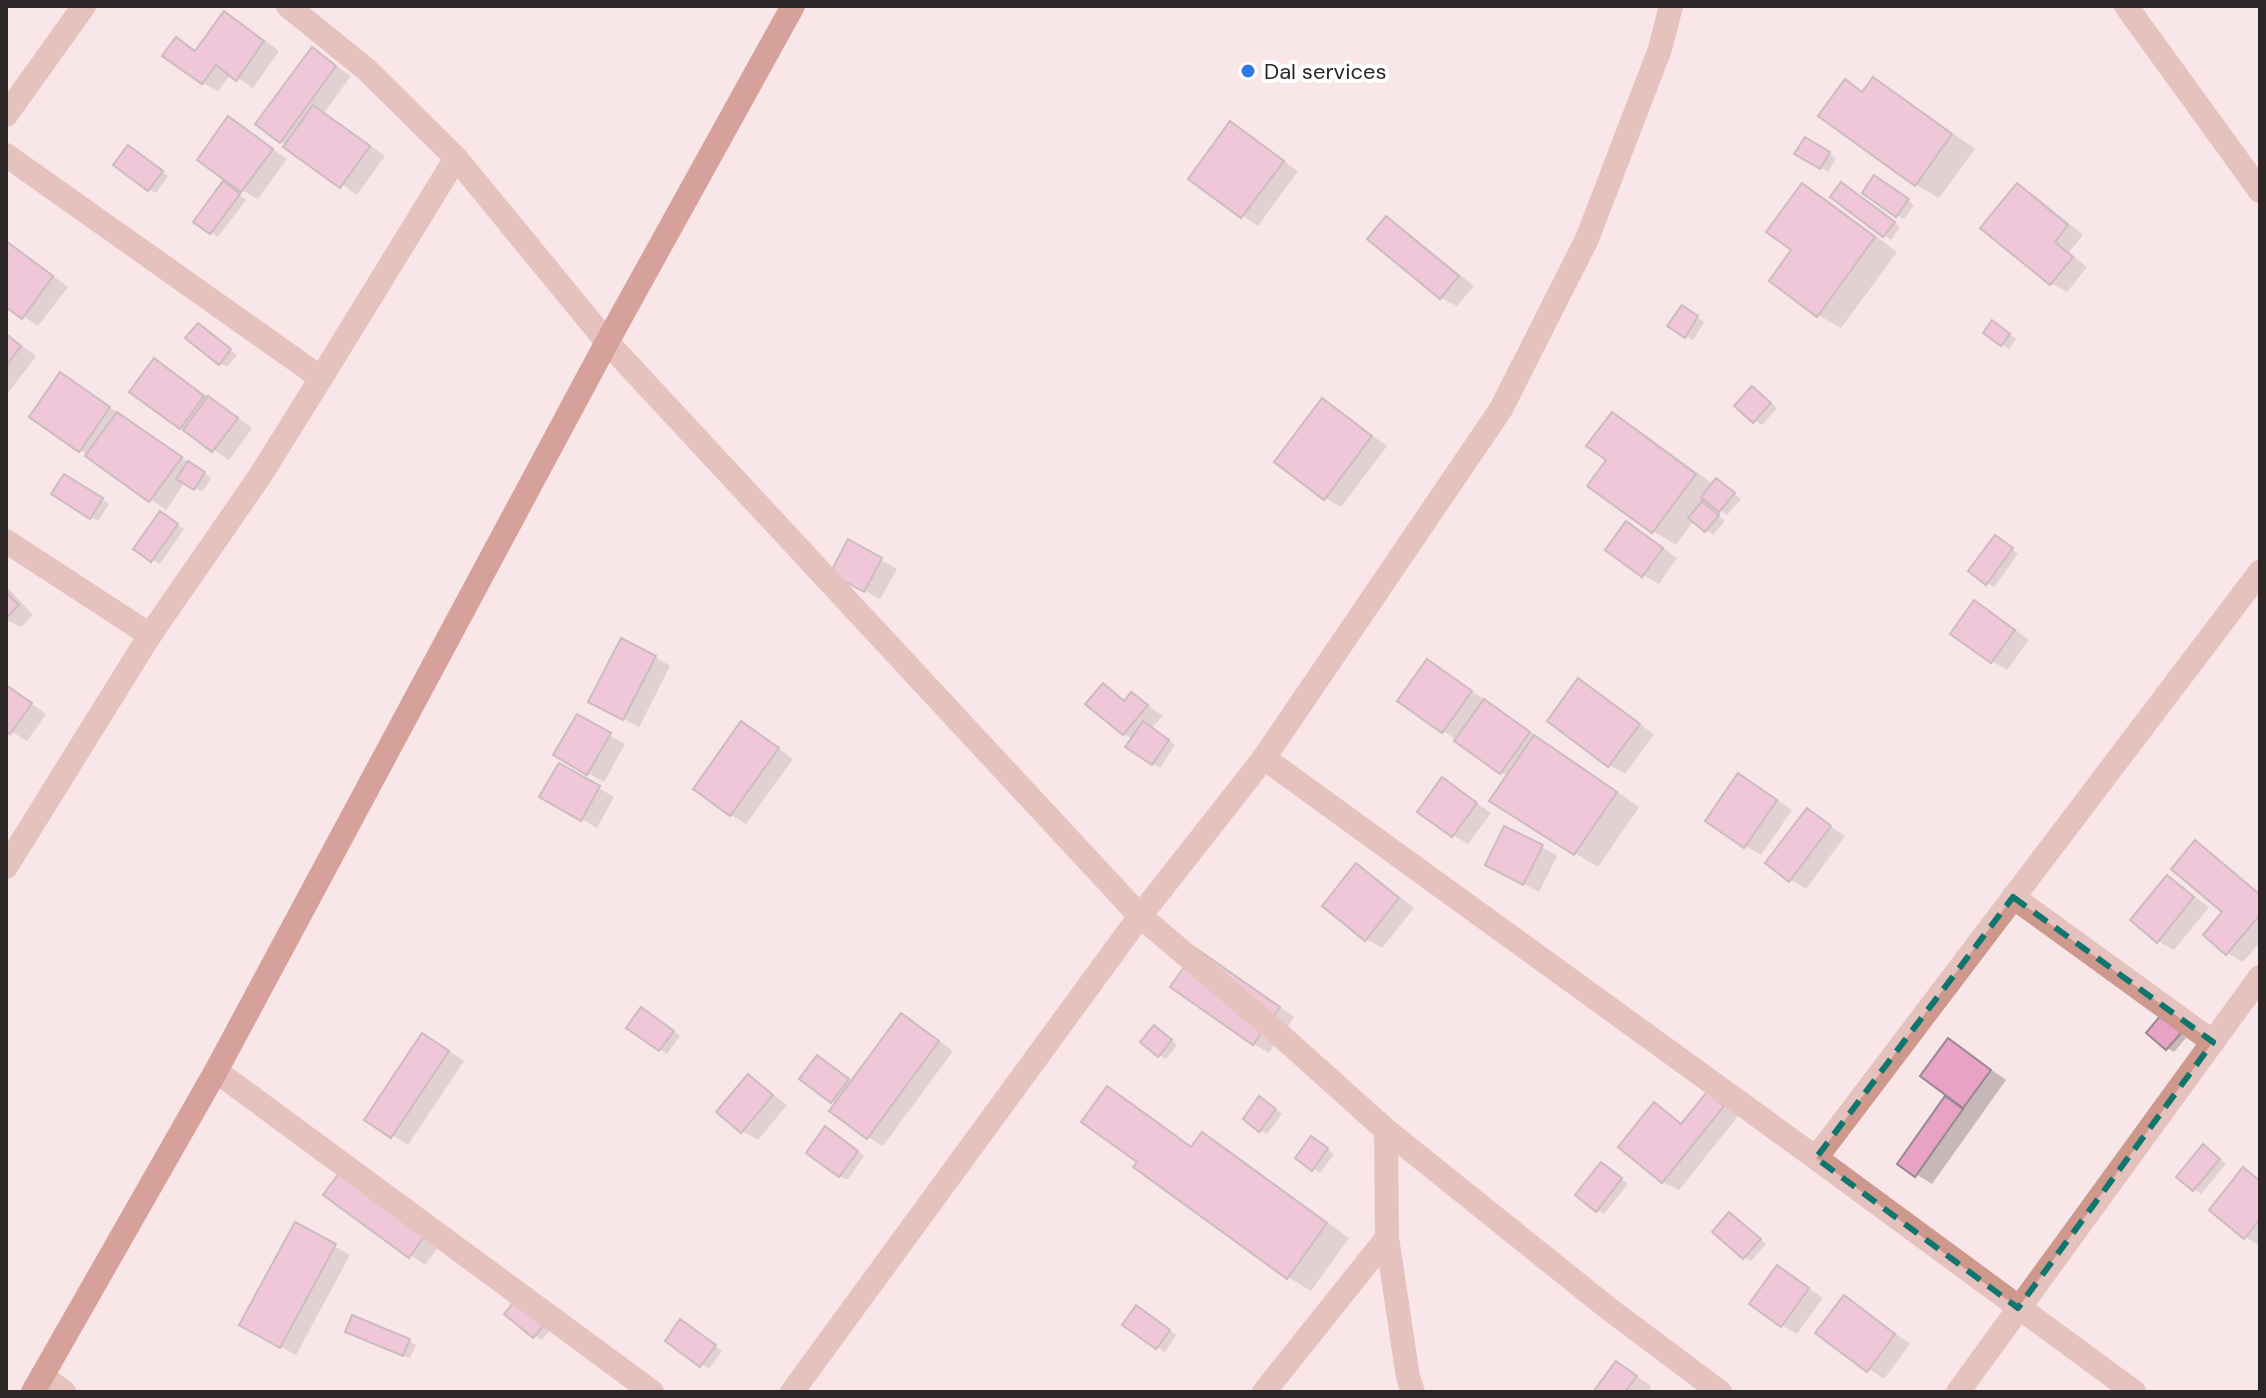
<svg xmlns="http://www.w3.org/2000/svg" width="2266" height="1398" font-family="'DM Sans',sans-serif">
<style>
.shadow{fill:#0003}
.building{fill:#e7a2c6;stroke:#97898f;stroke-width:2}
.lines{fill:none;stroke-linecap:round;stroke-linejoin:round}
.minor{stroke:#cf988d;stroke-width:24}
.major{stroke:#ae4e3e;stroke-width:24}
.marked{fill:none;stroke:#0f766e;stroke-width:6;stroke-dasharray:16 10;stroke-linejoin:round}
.poi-dot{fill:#3179e5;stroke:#fff;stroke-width:3}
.labels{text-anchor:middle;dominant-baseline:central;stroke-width:8;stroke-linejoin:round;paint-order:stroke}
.poi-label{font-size:22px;fill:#2c2627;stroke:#fff;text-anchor:start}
</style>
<rect width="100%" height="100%" fill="#f8e6e8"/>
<!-- shadow -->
<g class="shadow">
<path d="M240,23L279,51L253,88L231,74L218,91L203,83L177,39L197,52Z"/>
<path d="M312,50L351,76L324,113L385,156L357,195L281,141Z"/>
<path d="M1874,80L1897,93L1975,149L1939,198L1916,185L1845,82L1864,93Z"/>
<path d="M229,119L287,159L258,199L242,190Z"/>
<path d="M1231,124L1298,171L1258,226L1191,179Z"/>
<path d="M1805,140L1836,158L1828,172L1797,153Z"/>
<path d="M136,152L168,176L156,193L149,189Z"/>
<path d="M1882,182L1914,205L1904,219L1897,215Z"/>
<path d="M2018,185L2033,194L2083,235L2069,252L2087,267L2067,292L2051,283Z"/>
<path d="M1803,186L1826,199L1897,252L1841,328L1818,315L1794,250Z"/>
<path d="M231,188L246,200L218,237L196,221Z"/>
<path d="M1849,189L1900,227L1891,240L1833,197Z"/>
<path d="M1386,219L1402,228L1474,286L1457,306L1441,298L1369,239Z"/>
<path d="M6,241L68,287L38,326L6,304Z"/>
<path d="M1689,312L1704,322L1693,340L1670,326Z"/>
<path d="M2000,327L2016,339L2009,349L1986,333Z"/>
<path d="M205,329L237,355L227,367L220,363Z"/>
<path d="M6,334L36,356L6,396Z"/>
<path d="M170,370L252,428L229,460L181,427Z"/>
<path d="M76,384L211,478L202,492L185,482L166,510L80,450Z"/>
<path d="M1753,388L1777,408L1762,425L1755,421Z"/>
<path d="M1323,401L1387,446L1341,507L1325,498Z"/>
<path d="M1612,414L1636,428L1714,485H1724L1741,499L1727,515L1708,501L1705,505L1725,521L1713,535L1694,520L1676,545L1653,531L1608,460Z"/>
<path d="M65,476L109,504L98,521L54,494Z"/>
<path d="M167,518L184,529L160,564L136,549Z"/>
<path d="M1642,533L1677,558L1659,584L1643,575Z"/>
<path d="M849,542L897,569L880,599L833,573Z"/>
<path d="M2003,542L2018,554L1994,587L1987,583Z"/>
<path d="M6,586L33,615L21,627L6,620Z"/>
<path d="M1990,611L2029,640L2007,670L1992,661Z"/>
<path d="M655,657L670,666L639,727L606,710Z"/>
<path d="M1428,661L1639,807L1598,867L1575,853L1508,777L1400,700Z"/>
<path d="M1579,681L1654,734L1625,774L1609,765Z"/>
<path d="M6,686L46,714L27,741L6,728Z"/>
<path d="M1103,686L1126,701L1132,694L1163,716L1151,728L1175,745L1160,768L1153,764L1133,739L1124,734Z"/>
<path d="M578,717L625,744L604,782L556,755Z"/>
<path d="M757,733L793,759L746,824L731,815Z"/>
<path d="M560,765L614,797L597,828L542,796Z"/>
<path d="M1443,780L1491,813L1468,844L1453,835Z"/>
<path d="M1754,785L1792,810L1761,855L1745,846Z"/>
<path d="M1807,811L1845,836L1806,889L1791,880Z"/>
<path d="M2196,843L2211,852L2260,893V942L2243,962L2227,953L2225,912Z"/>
<path d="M1542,847L1557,856L1539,892L1503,873Z"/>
<path d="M1357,866L1372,875L1414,908L1382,948L1366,939Z"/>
<path d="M2167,877L2209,907L2174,950L2158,941Z"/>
<path d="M1213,960L1294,1017L1269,1053L1254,1044Z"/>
<path d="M649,1014L680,1036L667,1054L629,1028Z"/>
<path d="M902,1015L953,1051L883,1146L868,1137L832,1101L825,1062L852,1083Z"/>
<path d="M2168,1022L2186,1038L2174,1052L2167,1048Z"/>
<path d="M1161,1032L1177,1045L1166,1059L1159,1055Z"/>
<path d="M1949,1040L2006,1080L1932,1184L1900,1164L1948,1094Z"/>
<path d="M438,1044L464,1061L408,1145L367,1119Z"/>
<path d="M749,1076L787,1105L758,1140L742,1131Z"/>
<path d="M1107,1088L1131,1102L1193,1147L1203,1135L1226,1148L1349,1238L1311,1291L1288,1277L1140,1162Z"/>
<path d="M1267,1103L1282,1114L1267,1134L1260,1130Z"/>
<path d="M1723,1104L1738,1116L1679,1190L1663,1182L1621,1147L1655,1105L1684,1125Z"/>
<path d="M833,1133L864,1156L847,1180L840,1176Z"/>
<path d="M1319,1142L1334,1154L1320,1173L1298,1158Z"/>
<path d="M2210,1151L2226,1164L2201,1194L2178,1177Z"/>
<path d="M1608,1169L1628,1184L1604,1214L1597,1210Z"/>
<path d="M2244,1170L2260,1180V1246L2245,1237Z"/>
<path d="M326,1195L444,1239L425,1265Z"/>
<path d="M1737,1219L1766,1244L1751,1261L1744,1257Z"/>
<path d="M296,1225L350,1255L296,1355L241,1325Z"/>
<path d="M1778,1267L1823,1298L1797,1334L1782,1325Z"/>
<path d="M1844,1298L1910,1344L1884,1379L1818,1333Z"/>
<path d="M1144,1312L1176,1335L1165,1352L1125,1324Z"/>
<path d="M507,1314L554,1326L541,1340Z"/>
<path d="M687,1326L722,1351L709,1369L667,1340Z"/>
<path d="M355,1335L409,1341L416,1345L410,1358Z"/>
<path d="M1617,1363L1651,1386L1650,1389L1654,1392H1595Z"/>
</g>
<!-- building -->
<g class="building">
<path d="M224,11L264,41L236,81L216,65L202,84L162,56L176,37L195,51Z"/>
<path d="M312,47L336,66L280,143L255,124Z"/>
<path d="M1873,77L1952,134L1915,186L1818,116L1845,79L1862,92Z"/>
<path d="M313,105L370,146L340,188L283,147Z"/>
<path d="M228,116L273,149L241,192L197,160Z"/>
<path d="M1230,121L1284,161L1241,218L1188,179Z"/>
<path d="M1805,137L1830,152L1820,169L1794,154Z"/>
<path d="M128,145L163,171L148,191L113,165Z"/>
<path d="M1874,175L1909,199L1896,217L1862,193Z"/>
<path d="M223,181L240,194L210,234L193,222Z"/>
<path d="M1841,182L1895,222L1883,237L1830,197Z"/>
<path d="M1802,183L1875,237L1817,317L1769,281L1791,250L1766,232Z"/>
<path d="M2017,183L2068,225L2055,242L2073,257L2050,285L1980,228Z"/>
<path d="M1386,216L1459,276L1440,299L1367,239Z"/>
<path d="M6,241L53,276L22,319L6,307Z"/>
<path d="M1682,305L1698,316L1685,338L1667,326Z"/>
<path d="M1992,320L2010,334L2001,346L1983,333Z"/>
<path d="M198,323L231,349L219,365L185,338Z"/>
<path d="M6,334L21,346L6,366Z"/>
<path d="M154,358L204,396L180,429L129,392Z"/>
<path d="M60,372L110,407L79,452L29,417Z"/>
<path d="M1752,386L1771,403L1753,423L1734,406Z"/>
<path d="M208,396L238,418L212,452L183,430Z"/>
<path d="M1322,398L1372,436L1324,500L1274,462Z"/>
<path d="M117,412L182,457L149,502L85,456Z"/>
<path d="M1612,412L1696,474L1652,533L1587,486L1606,460L1586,446Z"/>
<path d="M188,461L205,472L194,490L176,479Z"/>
<path d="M64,474L103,498L90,519L51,494Z"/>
<path d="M1716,478L1735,493L1719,512L1701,497Z"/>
<path d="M1702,501L1719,515L1705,532L1688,518Z"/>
<path d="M160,511L178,524L151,562L133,549Z"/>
<path d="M1626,521L1663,548L1642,577L1605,550Z"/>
<path d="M1995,535L2013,548L1986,585L1968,571Z"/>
<path d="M848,539L882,558L864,592L830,573Z"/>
<path d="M6,592L19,605L6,618Z"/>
<path d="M1974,600L2015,630L1991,663L1950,634Z"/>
<path d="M621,638L656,656L623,720L588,702Z"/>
<path d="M1427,659L1472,691L1442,733L1397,701Z"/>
<path d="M1578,678L1640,724L1608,767L1547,721Z"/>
<path d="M1103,683L1124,701L1131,692L1148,705L1123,735L1085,704Z"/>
<path d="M6,685L32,703L10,734L6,731Z"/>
<path d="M1484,699L1530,732L1500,774L1454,741Z"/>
<path d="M577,714L611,733L587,775L553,755Z"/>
<path d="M741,721L779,748L730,816L693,789Z"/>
<path d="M1143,721L1169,740L1152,765L1125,747Z"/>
<path d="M1534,735L1617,792L1574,855L1489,801Z"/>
<path d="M559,763L600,786L581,821L539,797Z"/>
<path d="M1738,773L1777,800L1744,848L1705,821Z"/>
<path d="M1442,777L1477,803L1452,837L1417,812Z"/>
<path d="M1807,808L1831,826L1789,882L1765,863Z"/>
<path d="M1504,826L1543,845L1523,885L1485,865Z"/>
<path d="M2195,840L2260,895V915L2226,955L2203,935L2222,912L2171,869Z"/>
<path d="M1356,863L1399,898L1365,941L1322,906Z"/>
<path d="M2167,875L2194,897L2157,943L2130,920Z"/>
<path d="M1197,949L1280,1007L1253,1045L1170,987Z"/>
<path d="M641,1007L674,1031L659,1051L626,1028Z"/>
<path d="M901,1013L939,1041L867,1139L829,1111Z"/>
<path d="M2161,1015L2181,1033L2166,1050L2146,1033Z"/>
<path d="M1154,1025L1172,1040L1158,1057L1140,1042Z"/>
<path d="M422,1033L449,1051L391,1138L364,1120Z"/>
<path d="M1948,1038L1991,1070L1963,1108L1920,1076Z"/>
<path d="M817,1055L849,1079L831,1103L799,1079Z"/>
<path d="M748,1074L773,1095L741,1133L716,1112Z"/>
<path d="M1107,1086L1191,1147L1202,1132L1327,1223L1287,1279L1133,1167L1137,1162L1081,1122Z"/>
<path d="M1707,1092L1724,1106L1662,1183L1618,1147L1654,1102L1681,1124Z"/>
<path d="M1259,1096L1276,1109L1259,1132L1243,1119Z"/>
<path d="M1945,1096L1963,1109L1915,1177L1897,1164Z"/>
<path d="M825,1126L858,1151L839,1177L806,1153Z"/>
<path d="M1311,1136L1328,1148L1312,1171L1295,1158Z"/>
<path d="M2203,1144L2220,1159L2193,1191L2176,1177Z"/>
<path d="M1601,1162L1622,1178L1596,1212L1575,1195Z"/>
<path d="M344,1166L430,1228L409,1258L323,1195Z"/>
<path d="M2243,1167L2260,1181V1219L2244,1239L2209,1210Z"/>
<path d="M1729,1212L1761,1239L1743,1259L1712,1232Z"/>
<path d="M295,1222L336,1244L280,1348L239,1325Z"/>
<path d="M1777,1265L1809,1288L1781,1327L1749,1304Z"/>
<path d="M1844,1295L1895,1334L1867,1372L1815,1333Z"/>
<path d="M519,1296L548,1320L533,1338L504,1314Z"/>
<path d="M1136,1305L1170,1330L1156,1349L1122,1325Z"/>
<path d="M352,1315L410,1339L403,1356L345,1332Z"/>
<path d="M680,1319L716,1345L700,1367L665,1341Z"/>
<path d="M1616,1361L1637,1376L1625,1392H1593Z"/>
</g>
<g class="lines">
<!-- minor -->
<g class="minor">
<path d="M288,6L367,70L456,158L607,342L1140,916L1271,1027L1386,1130L1609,1309L1720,1392"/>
<path d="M2126,6L2260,191"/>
<path d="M6,115L84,6"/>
<path d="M6,155L321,378L260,476L150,635L6,867"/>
<path d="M321,378L456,158"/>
<path d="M6,541L150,635"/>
<path d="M1264,758L1816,1158L2134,1392"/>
<path d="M2013,897L2213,1042"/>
<path d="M216,1071L652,1392"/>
<path d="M1386,1130L1387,1238L1408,1377L1413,1392"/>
<path d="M1816,1158L2260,572"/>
<path d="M42,1376L64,1392"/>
<path d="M792,1392L1140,916L1264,758L1501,409L1587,239L1660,49L1671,6"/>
<path d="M1264,1392L1387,1238"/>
<path d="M1958,1392L2260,977"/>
</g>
<!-- major -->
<path class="major" d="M33,1392L216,1071L607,342L793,6"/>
</g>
<!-- marked area -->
<path d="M0 0H2266V1398H0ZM2013,897L2213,1042L2018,1308L1816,1158Z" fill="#f8e6e8" fill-opacity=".55" fill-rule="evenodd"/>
<path class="marked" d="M2013,897L2213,1042L2018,1308L1816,1158Z"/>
<!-- markers -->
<circle class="poi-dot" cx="1248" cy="71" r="8"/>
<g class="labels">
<!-- poi labels -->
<g class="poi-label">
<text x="1264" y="71">Dal services</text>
</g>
</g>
<!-- border -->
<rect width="2266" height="1398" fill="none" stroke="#2c2627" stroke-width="16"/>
</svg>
